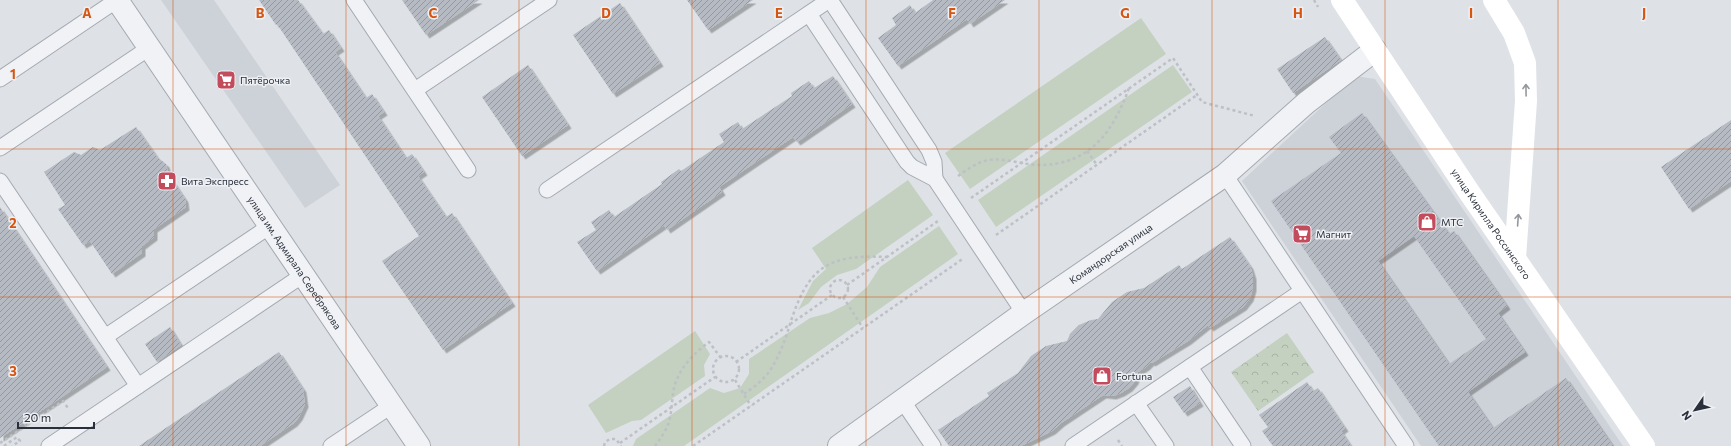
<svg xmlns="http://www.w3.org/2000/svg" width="1731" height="446" font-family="Commissioner,sans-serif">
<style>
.built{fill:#cdd1d8}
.grass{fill:#c4d0c0}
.park{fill:url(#park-crowns)}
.building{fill:url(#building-hatch);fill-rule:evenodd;filter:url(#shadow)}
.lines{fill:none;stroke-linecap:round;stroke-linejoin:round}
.lane-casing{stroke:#a4a9b0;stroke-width:17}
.street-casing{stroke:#a4a9b0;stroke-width:24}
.path{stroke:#bdc0c5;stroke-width:2.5;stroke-dasharray:3 3;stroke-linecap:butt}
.lane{stroke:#f1f2f5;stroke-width:15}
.street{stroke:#f1f2f5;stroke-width:22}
.secondary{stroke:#fff;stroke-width:22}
.oneway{stroke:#94989e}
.grid{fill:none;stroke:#d55511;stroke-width:1;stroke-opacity:0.55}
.labels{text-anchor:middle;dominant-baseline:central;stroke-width:3;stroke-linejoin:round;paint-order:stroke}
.poi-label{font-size:10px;fill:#29303c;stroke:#eef0f4;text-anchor:start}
.street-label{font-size:10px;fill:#29303c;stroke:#eef0f4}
.grid-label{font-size:13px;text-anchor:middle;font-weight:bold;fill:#d55511;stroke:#eef0f4;stroke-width:3;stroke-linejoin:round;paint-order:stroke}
</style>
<defs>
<pattern id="park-crowns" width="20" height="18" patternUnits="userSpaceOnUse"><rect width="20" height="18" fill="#c4d0c0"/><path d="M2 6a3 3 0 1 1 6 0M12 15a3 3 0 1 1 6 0" fill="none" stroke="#a8b3a6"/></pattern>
<pattern id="building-hatch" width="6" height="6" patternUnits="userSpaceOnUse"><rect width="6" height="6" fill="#b6bbc3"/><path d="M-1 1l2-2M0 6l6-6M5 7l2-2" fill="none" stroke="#9498a0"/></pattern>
<filter id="shadow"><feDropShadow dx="3.5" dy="3.5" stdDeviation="0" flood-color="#0004"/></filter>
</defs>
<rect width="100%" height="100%" fill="#dee2e7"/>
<!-- built -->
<g class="built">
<path d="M161,0H214L340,185L305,208Z"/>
<path d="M1355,76L1375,79L1623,446H1421L1242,181Z"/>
</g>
<!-- grass -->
<g class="grass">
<path d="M1141,18L1166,54L970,189L945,153Z"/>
<path d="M1173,65L1192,92L996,227L978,200Z"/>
<path d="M908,180L933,215L856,269L837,275L821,287L809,303L798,310L813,281L826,269L812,248Z"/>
<path d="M939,226L958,254L684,446H633L636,439L710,388L724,393L740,388L749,374V359L810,318L829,313L847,304L867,287L880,267Z"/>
<path d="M695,331L710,354L704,365L705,376L641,420L632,421L606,433L588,405Z"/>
</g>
<!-- park -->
<path class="park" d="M1287,333L1314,372L1258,411L1231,372Z"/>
<!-- building -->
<g class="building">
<path d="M259,0H298L323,34L329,30L341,48L335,52L366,98L372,94L384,112L378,116L406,158L412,154L424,172L418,176L446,217L452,213L512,303L443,350L382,261L419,236L277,24L276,25Z"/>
<path d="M402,0H479L426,35Z"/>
<path d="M687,0H753L708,30Z"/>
<path d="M933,0H1005L970,24L967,19L898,66L878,38L896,25L892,18L910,5L915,13Z"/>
<path d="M620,3L660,63L613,94L573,35Z"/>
<path d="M1325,37L1341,60L1293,93L1277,69Z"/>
<path d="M528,65L568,125L522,156L482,97Z"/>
<path d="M833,76L852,104L797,142L793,137L719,187L722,192L667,230L664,225L597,271L577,242L596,230L591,222L609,210L614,217L662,184L661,182L679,169L681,171L724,142L719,134L738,122L742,129L792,96L791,93L809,81L814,88Z"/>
<path d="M1362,113L1449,234L1454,231L1507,306L1498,313L1525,352L1468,392L1493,428L1566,378L1613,446H1439L1271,201L1341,153L1329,137ZM1414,236L1486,339L1449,364L1378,261Z"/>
<path d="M1731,120V181L1689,209L1661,167Z"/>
<path d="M136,127L157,157L166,164L169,175L185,199L186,207L154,229V237L142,246V253L112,274L90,241L83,245L58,209L65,205L44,172L74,152L81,155L93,147L100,150Z"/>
<path d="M0,207L107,367L0,438Z"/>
<path d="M1230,237L1250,266L1253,276V288L1250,298L1243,307L1210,328L1208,325L1188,341L1152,363L1151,362L1146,367L1138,372L1135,381L1129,388L1121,393L1113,396L1103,395L1061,423L1052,431L1021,446H949L938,430L989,396L987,393L1018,373L1031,356L1046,346L1067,341L1070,334L1079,325L1091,320L1098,319L1112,302L1127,292L1144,288L1179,265L1182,269Z"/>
<path d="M170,327L181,345L157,362L145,344Z"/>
<path d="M279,352L303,389L305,404L299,417L294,423L260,446H139Z"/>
<path d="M1307,382L1313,391L1318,388L1345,428L1341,431L1351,446H1273L1262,431L1268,427L1259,415Z"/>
<path d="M1190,386L1200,403L1184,413L1173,397Z"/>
</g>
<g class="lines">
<defs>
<g id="lane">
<path d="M354,0L468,170"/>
<path d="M830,0L929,150L934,162L935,179"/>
<path d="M809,14L907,162L912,167L935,179L1024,313"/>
<path d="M0,79L117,0"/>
<path d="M415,90L549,0"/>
<path d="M0,148L149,48"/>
<path d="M1225,175L1406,446"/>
<path d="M0,181L138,386"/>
<path d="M547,190L829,0"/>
<path d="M105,337L270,226"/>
<path d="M1190,367L1243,446"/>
<path d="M902,400L933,446"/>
<path d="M1136,403L1166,446"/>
<path d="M49,446L303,275"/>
<path d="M331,446L391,406"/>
<path d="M1073,446L1302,291"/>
</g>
<g id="street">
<path id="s1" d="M117,0L419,446"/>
<path id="s2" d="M839,446L1024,313L1225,175L1306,103L1375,50"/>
</g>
</defs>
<!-- lane casing -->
<use href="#lane" class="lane-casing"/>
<!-- street casing -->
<use href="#street" class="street-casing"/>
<!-- path -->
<g class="path">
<path d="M1314,0L1318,7"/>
<path d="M1087,151L1097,165"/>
<path d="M958,176C965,171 972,166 979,163C998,154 1020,165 1039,165C1090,165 1113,132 1129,88"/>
<path d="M971,198L1173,58L1202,102L1255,116"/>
<path d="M996,235L1197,95"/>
<circle cx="839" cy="289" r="9"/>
<path d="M847,285L938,221"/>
<path d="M843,297L863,328"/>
<circle cx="726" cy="369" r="13"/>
<path d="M736,362L832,295"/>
<path d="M735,380L751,406"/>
<path d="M744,394C753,388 762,381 769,372C779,357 785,341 790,324C808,268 826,254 887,257"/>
<path d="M24,422L26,426L63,401L68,408"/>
<path d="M1118,440L1122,446"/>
<path d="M0,443L26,426"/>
<path d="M620,443L715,377"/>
<path d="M4,446L17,437L20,441L12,446"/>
<path d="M604,446L605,442L610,439H616L621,446"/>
<path d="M655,446C660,439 666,431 669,422C673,408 671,392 677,379C684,363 696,352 709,342L721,358"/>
<path d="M693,446L964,258"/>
</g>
<!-- lane -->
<use href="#lane" class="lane"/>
<!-- street -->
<use href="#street" class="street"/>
<!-- secondary -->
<g class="secondary">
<path id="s3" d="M1342,0L1469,192L1644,446"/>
<path d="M1494,0L1514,33L1525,63L1526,101L1515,258"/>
</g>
</g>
<!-- one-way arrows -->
<defs><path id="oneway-shaft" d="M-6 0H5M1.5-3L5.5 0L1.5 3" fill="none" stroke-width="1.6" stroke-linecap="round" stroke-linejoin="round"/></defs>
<g class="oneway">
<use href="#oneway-shaft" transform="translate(1526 90) rotate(-91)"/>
<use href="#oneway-shaft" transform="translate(1518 220) rotate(-86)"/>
</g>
<!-- grid -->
<path class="grid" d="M173,0V446M346,0V446M519,0V446M692,0V446M866,0V446M1039,0V446M1212,0V446M1385,0V446M1558,0V446M0,149H1731M0,297H1731"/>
<!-- icons -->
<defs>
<symbol id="supermarket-square" viewBox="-11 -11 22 22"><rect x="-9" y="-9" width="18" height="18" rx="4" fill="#c34c5c" stroke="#eef0f4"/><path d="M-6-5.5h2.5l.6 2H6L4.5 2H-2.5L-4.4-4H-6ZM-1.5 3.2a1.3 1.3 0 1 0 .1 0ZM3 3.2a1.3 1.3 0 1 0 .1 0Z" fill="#fff"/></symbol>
<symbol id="pharmacy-square" viewBox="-11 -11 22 22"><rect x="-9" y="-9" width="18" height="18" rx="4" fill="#c34c5c" stroke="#eef0f4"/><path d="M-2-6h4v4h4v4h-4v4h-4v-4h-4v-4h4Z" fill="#fff"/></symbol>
<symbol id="shop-square" viewBox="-11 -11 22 22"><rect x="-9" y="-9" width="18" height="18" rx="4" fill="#c34c5c" stroke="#eef0f4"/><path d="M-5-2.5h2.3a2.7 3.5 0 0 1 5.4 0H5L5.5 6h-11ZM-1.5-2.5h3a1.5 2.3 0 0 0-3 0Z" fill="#fff"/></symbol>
</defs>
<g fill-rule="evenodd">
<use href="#supermarket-square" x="215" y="69" width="22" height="22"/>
<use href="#pharmacy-square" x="156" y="170" width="22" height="22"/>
<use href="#shop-square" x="1416" y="211" width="22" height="22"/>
<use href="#supermarket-square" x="1291" y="223" width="22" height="22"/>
<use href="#shop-square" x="1091" y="365" width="22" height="22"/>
</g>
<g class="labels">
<!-- poi labels -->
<g class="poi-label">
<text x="240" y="80">Пятёрочка</text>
<text x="181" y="181">Вита Экспресс</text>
<text x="1441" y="222">МТС</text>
<text x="1316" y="234">Магнит</text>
<text x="1116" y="376">Fortuna</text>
</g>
<!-- street labels -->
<g class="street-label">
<text stroke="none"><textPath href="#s3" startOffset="269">улица Кирилла Россинского</textPath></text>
<text stroke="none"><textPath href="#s2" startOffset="333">Командорская улица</textPath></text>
<text stroke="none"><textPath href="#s1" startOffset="317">улица им. Адмирала Серебрякова</textPath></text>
</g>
</g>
<g class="grid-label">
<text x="87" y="18">A</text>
<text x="260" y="18">B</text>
<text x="433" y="18">C</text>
<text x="606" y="18">D</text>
<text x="779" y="18">E</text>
<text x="952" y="18">F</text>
<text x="1125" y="18">G</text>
<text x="1298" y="18">H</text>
<text x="1471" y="18">I</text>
<text x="1644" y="18">J</text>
<text x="13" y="79">1</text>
<text x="13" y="228">2</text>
<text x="13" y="376">3</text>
</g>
<!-- north arrow -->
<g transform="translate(1695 410) rotate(236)" stroke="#eef0f4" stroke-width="3" paint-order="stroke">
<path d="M0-3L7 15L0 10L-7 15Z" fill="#29303c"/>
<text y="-6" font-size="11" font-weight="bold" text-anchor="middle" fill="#29303c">N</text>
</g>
<!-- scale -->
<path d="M18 422v6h76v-6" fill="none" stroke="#29303c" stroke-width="2"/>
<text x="24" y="422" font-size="12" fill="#29303c" stroke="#eef0f4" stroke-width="3" paint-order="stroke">20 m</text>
</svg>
